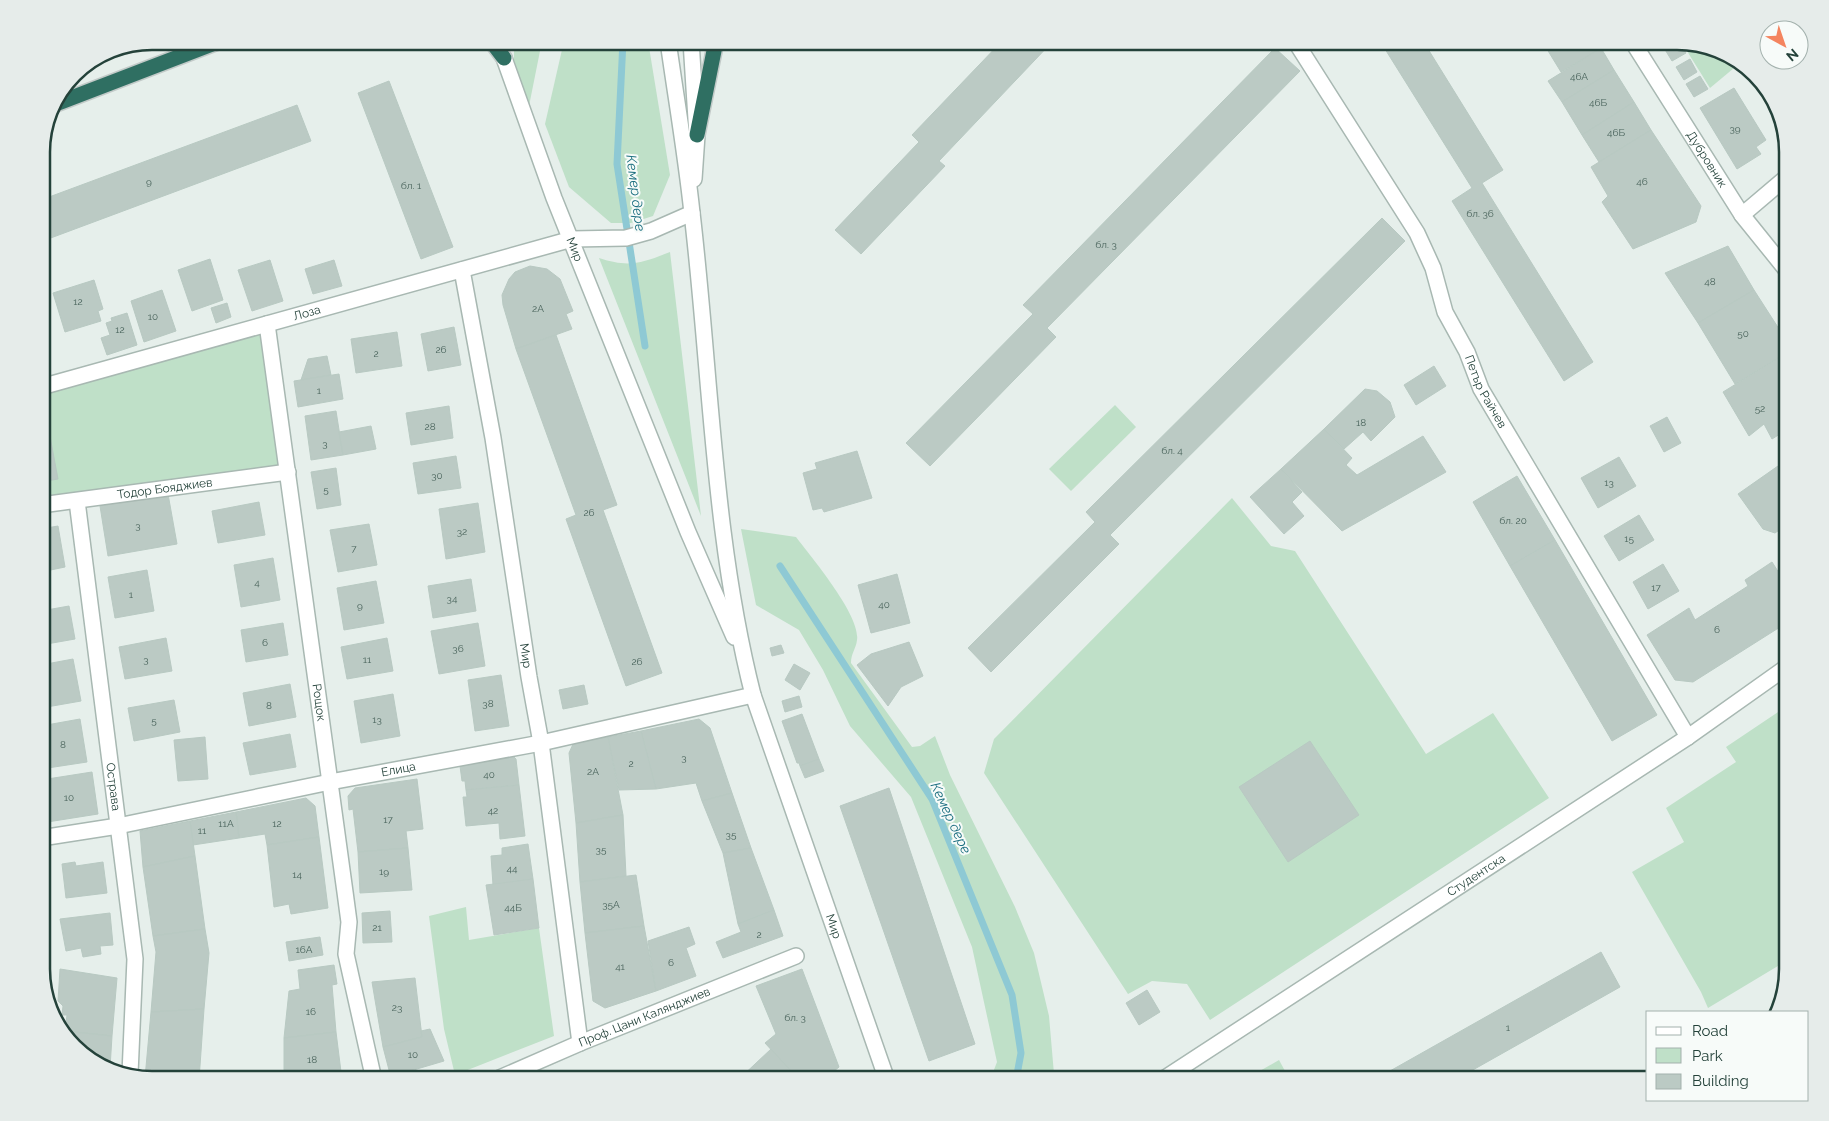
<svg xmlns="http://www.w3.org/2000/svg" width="1829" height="1121" font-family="Raleway,sans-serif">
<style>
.green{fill:#bfe0c8}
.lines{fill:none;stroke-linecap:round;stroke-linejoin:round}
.stream{stroke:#8ec9d4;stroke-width:7}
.building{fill:#bbcac4;stroke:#b8c9c2}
.minor-casing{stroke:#a8b8b2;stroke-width:18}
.highway-casing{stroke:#c2cac8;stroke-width:18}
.minor{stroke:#fff;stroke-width:15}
.highway{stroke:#2f6f62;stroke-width:15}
.labels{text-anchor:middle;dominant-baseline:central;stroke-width:4;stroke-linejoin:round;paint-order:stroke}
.number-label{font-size:10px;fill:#4a645c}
.street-label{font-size:12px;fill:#24423a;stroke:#f7fbf9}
.water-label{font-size:14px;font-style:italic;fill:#1c6f80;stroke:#f7fbf9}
.rim{fill:none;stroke:#24423a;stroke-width:2.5}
</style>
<rect width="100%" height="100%" fill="#e6efeb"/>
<!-- green -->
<g class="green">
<path d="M514,41H542L529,106L514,60Z"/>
<path d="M564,41H648L670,175L653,216L631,223H611L569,187L545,124Z"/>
<path d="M1682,43L1733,56L1740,63L1710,88Z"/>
<path d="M670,252L701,516L599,258C629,268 642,263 670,252Z"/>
<path d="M267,324L288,472L41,504V387Z"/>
<path d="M1115,405L1136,427L1071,491L1049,469Z"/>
<path d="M1232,498L1271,546L1295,551L1426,754L1493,713L1549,798L1210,1020L1187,984L1152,981L1128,994L984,773L994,739Z"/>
<path d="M741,529L796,537C812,558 861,616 857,640C856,649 851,653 851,663L912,747L920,746L935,736L950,775L1015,907L1034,953L1049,1016L1054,1074L1053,1080H990L997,1062L972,947L911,797L850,726L823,670L799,630L756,605Z"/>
<path d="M1787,706L1788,960L1708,1008L1701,992L1632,872L1684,842L1666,808L1736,762L1726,747Z"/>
<path d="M466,907L469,940L539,928L554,1036L455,1075L444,1029L429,916Z"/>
<path d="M1279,1060L1290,1080H1244Z"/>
</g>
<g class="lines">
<!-- stream -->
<g class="stream">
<path d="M623,41L617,164L645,346"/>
<path d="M780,566L932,799L1012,995L1021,1053L1016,1080"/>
</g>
</g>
<!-- building -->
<g class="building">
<path d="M1002,41H1053L939,161L945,166L861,254L835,230L919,142L912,135Z"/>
<path d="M1380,41H1423L1503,170L1482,183L1593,362L1564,381L1452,201L1472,188Z"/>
<path d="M1542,41H1597L1601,48L1561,72Z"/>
<path d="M1597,41H1609L1610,42L1601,48Z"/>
<path d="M1677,41L1679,42L1686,53L1672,61L1664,48Z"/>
<path d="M1275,48L1300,71L1047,328L1056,337L930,466L906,443L1033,314L1023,305Z"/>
<path d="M1601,48L1614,70L1562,102L1548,81Z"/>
<path d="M1690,59L1697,72L1684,80L1676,67Z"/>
<path d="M1614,70L1634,102L1582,135L1562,102Z"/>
<path d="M1700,76L1708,89L1694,97L1686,84Z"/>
<path d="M389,81L453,247L421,259L358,93Z"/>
<path d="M1734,88L1766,140L1756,147L1761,154L1737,169L1700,108Z"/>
<path d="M1634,102L1651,130L1599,162L1582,135Z"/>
<path d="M297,105L311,141L48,239L41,221V200Z"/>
<path d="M1651,130L1701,206L1696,222L1633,249L1602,202L1608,196L1591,167Z"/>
<path d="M1382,218L1405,241L1110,535L1119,544L991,672L968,648L1095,522L1086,512Z"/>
<path d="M1728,246L1754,290L1698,323L1665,273Z"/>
<path d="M210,259L223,300L192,311L178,270Z"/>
<path d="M270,260L283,301L252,311L238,270Z"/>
<path d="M334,260L342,286L313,294L305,269Z"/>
<path d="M530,266L547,269L560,279L573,311L566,314L572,329L516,349L503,305L502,295L509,279L515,272Z"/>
<path d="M94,280L103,309L98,311L101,321L65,332L53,293Z"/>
<path d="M162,290L176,331L144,342L131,301Z"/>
<path d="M1754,290L1788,343V352L1735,384L1698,323Z"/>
<path d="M227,303L231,317L216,323L211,308Z"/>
<path d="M127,313L137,345L107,355L101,338L110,335L106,323L112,321L111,318Z"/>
<path d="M454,327L461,365L428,371L421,334Z"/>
<path d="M397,332L402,366L356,373L351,339Z"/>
<path d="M556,335L617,505L603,510L662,673L626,686L566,519L576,515L516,349Z"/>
<path d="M1788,352V429L1772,439L1764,424L1749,436L1723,392Z"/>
<path d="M327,356L331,375L301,380L308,359Z"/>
<path d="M1434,366L1446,386L1416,405L1404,385Z"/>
<path d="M339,374L343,399L298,407L294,381Z"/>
<path d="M1365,389L1377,391L1390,402L1395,417L1371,441L1363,432L1344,449L1324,429Z"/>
<path d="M449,406L453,438L411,445L406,413Z"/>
<path d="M336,411L343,455L311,460L305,416Z"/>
<path d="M1667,417L1681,443L1664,452L1650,426Z"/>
<path d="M48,426L58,479L41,482V427Z"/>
<path d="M371,426L376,449L343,455L339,432Z"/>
<path d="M1324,429L1352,458L1346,465L1357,475L1423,436L1446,472L1342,531L1281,469Z"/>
<path d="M857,451L872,498L824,512L822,508L813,510L803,473L817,469L815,463Z"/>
<path d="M456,456L461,488L418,494L413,463Z"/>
<path d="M1619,457L1636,486L1598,508L1581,478Z"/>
<path d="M1788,459V524L1775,533L1763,529L1738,494Z"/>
<path d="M336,468L341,505L317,509L311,472Z"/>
<path d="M1281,469L1302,492L1292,502L1304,516L1284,534L1250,497Z"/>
<path d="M1517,476L1555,540L1510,566L1473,502Z"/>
<path d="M168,494L177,544L108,556L100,506Z"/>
<path d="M259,502L265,535L218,543L212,511Z"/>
<path d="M478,503L485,552L446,559L439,509Z"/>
<path d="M1639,515L1654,540L1619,561L1604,536Z"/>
<path d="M369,524L377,565L338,572L330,530Z"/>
<path d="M58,526L65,567L41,572V529Z"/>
<path d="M1555,540L1657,715L1612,741L1510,566Z"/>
<path d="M273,558L280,600L241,607L234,565Z"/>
<path d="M1772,562L1788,587V622L1693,682L1675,680L1647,635L1689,608L1695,620L1748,586L1745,580Z"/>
<path d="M1663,564L1679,591L1648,609L1633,582Z"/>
<path d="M147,570L154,611L115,618L108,577Z"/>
<path d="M1788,573V587L1782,578Z"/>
<path d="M897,574L910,623L871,633L858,585Z"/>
<path d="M471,579L476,611L433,618L428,586Z"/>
<path d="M376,581L384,623L344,630L337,588Z"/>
<path d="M69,606L75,639L41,645V611Z"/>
<path d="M283,623L288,655L246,662L241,630Z"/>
<path d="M478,623L485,666L439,674L431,631Z"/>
<path d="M166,638L172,671L125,679L119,647Z"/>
<path d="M387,638L393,671L347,679L341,647Z"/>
<path d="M909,642L923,676L901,687L888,706L857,665L871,654Z"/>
<path d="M781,645L784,653L772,656L770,648Z"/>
<path d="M73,659L81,701L41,708V665Z"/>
<path d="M794,664L810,673L800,690L785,680Z"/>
<path d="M501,675L509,726L475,731L468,680Z"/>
<path d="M290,684L296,717L249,726L243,693Z"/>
<path d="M584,685L588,704L563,709L559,690Z"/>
<path d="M393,694L400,736L361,743L354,701Z"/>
<path d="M799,696L802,707L785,712L782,701Z"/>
<path d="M174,700L180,732L134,741L128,708Z"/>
<path d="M802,714L819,759L800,766L799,763H797L782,721Z"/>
<path d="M80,719L87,762L41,769V726Z"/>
<path d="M699,719L710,728L732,793L702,801L696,783L656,789L641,731Z"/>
<path d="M641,731L656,789L619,790L608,737Z"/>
<path d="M290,734L296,767L250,775L243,743Z"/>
<path d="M205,737L208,779L178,781L174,740Z"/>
<path d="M608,737L623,815L576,823L569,753L574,742Z"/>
<path d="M1310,741L1359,815L1288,862L1239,787Z"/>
<path d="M512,755L516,759L519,785L466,790L465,781H462L460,766Z"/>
<path d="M819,759L824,771L805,778L800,766Z"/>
<path d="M92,772L98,814L41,823V780Z"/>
<path d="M417,779L423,829L406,831L408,848L358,852L353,809L349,810L348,796L355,788Z"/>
<path d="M519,785L525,836L500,839L499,823L466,826L463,797H467L466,790Z"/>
<path d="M889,788L975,1044L929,1061L840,806Z"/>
<path d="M732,793L751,848L723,853L702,801Z"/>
<path d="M306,798L315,806L319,837L267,845L265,834L239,838L236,812Z"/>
<path d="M236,812L239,838L193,845L190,821Z"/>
<path d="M623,815L626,876L580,882L576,823Z"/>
<path d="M190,821L195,856L143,867L140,831Z"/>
<path d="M319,837L328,908L291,914L289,904L274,907L267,845Z"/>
<path d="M528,844L533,879L493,885L491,856L502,855V848Z"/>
<path d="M408,848L412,890L360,893L358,852Z"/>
<path d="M751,848L774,910L738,924L723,853Z"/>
<path d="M195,856L205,929L153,936L143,867Z"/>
<path d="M75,862L76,866L103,862L107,893L66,898L62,864Z"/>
<path d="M636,875L644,926L585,933L580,882Z"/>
<path d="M533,879L539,928L494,935L486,885Z"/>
<path d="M774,910L783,936L723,958L716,942L741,932L738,924Z"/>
<path d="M390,911L392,942L363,943L362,913Z"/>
<path d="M110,913L113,945L100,946L101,954L83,957L81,948L66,951L60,919Z"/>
<path d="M644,926L656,991L605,1008L593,1001L585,933Z"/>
<path d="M689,927L695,944L686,948L696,976L656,991L648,941Z"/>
<path d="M205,929L209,953L204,1009L151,1012L156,952L153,936Z"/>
<path d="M320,937L323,955L289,961L286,942Z"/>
<path d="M1601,952L1620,987L1597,1000L1455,1080H1374Z"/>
<path d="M334,965L337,984L332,985L336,1032L284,1038L289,991L300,989L298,970Z"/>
<path d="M60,969L117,978L112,1036L65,1031L67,1015H62L63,1006L58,1001Z"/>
<path d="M802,969L839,1067L823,1080H799L765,1043L776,1034L756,986Z"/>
<path d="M415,978L422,1037L383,1047L372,982Z"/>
<path d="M1147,990L1160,1012L1139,1025L1126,1003Z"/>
<path d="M204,1009L199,1080L145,1078L151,1012Z"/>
<path d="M430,1029L444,1061L400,1074L389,1070L383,1047L422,1037L421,1031Z"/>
<path d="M65,1031L112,1036L110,1068L96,1065L65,1033Z"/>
<path d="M336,1032L342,1080H284V1038Z"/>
<path d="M771,1049L799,1080H738Z"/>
</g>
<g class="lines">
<defs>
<g id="minor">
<path id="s1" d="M668,41C676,98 686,156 692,213C711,374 713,538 753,695L887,1080"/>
<path d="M691,41L697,135L694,179"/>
<path id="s2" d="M1295,41L1417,233L1433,268L1445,312L1467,352L1481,389L1688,737"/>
<path id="s3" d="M1632,41L1742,215L1788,272"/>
<path id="s4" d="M504,58L554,198L688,532L734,637"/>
<path d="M1742,215L1788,176"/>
<path id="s5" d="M462,270L493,438L529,677L541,743L580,1043"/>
<path id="s6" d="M267,324L345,892L349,922L346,954L374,1080"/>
<path id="s7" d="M41,387L572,239L626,238L651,231L692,213"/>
<path id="s8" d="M77,501L135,959L130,1074"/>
<path id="s9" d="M41,505L288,472"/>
<path id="s10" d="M41,838L118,826L330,782L541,743L753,695"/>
<path id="s11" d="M495,1080L580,1043L796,956"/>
<path id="s12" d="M1162,1080L1688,737L1788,666"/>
</g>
<g id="highway">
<path d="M491,41L504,58"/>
<path d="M53,105L220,41"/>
<path d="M697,135L716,41"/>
</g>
</defs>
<!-- minor casing -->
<use href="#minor" class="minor-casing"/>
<!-- highway casing -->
<use href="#highway" class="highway-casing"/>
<!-- minor -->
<use href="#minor" class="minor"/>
<!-- highway -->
<use href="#highway" class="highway"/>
</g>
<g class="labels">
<!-- number labels -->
<g class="number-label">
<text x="1579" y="76">46А</text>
<text x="1598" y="102">46Б</text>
<text x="1735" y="128">39</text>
<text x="1616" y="132">46Б</text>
<text x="149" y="181">9</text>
<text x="1642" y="181">46</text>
<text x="411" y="185">бл. 1</text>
<text x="1480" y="213">бл. 36</text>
<text x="1106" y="244">бл. 3</text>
<text x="1710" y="281">48</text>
<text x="78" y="301">12</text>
<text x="538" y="308">2А</text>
<text x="153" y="316">10</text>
<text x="120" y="329">12</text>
<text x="1743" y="333">50</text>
<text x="441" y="349">26</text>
<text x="376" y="353">2</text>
<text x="319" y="390">1</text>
<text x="1760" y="408">52</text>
<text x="1361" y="422">18</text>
<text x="430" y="426">28</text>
<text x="325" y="443">3</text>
<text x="1172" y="450">бл. 4</text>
<text x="437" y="475">30</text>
<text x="1609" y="482">13</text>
<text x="326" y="489">5</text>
<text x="589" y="512">26</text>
<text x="1513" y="520">бл. 20</text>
<text x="138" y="525">3</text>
<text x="462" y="531">32</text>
<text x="1629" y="538">15</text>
<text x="354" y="548">7</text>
<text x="257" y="582">4</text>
<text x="1656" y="587">17</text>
<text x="131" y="594">1</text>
<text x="452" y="598">34</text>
<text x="884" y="604">40</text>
<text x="360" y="605">9</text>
<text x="1717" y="629">6</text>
<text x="265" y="642">6</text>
<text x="458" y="648">36</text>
<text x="146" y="659">3</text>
<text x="367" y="659">11</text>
<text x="637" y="661">26</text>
<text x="488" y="703">38</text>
<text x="269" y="705">8</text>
<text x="377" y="719">13</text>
<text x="154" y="720">5</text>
<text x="63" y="744">8</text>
<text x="684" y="757">3</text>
<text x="631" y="763">2</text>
<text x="593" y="771">2А</text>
<text x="489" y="774">40</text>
<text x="69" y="797">10</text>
<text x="493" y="810">42</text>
<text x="388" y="819">17</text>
<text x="226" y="823">11А</text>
<text x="277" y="823">12</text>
<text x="202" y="830">11</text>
<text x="731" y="834">35</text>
<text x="601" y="849">35</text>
<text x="512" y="868">44</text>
<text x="384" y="871">19</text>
<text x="297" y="874">14</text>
<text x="611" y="904">35A</text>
<text x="513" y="907">44Б</text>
<text x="377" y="927">21</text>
<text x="759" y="934">2</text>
<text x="304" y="949">16А</text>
<text x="671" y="962">6</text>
<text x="620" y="966">41</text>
<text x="397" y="1007">23</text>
<text x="311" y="1011">16</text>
<text x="795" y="1017">бл. 3</text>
<text x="1508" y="1027">1</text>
<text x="413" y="1054">10</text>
<text x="312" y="1059">18</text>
</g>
<!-- street labels -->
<g class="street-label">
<text stroke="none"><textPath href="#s3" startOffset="140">Дубровник</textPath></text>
<text stroke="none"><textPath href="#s4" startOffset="204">Мир</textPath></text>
<text stroke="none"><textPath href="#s7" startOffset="276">Лоза</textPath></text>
<text stroke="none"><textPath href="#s2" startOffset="401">Петър Райчев</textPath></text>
<text stroke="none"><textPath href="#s9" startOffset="125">Тодор Бояджиев</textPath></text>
<text stroke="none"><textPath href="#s5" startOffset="391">Мир</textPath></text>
<text stroke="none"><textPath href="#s6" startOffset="382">Рощок</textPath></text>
<text stroke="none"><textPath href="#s10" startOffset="364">Елица</textPath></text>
<text stroke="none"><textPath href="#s8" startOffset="288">Острава</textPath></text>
<text stroke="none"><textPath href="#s12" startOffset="375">Студентска</textPath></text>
<text stroke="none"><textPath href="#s1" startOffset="905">Мир</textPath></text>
<text stroke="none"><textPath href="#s11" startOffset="162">Проф. Цани Калянджиев</textPath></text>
</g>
<!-- water labels -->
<g class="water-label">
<text transform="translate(636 193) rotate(83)">Кемер дере</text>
<text transform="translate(951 818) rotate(65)">Кемер дере</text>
</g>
</g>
<!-- crop -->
<path d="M0 0H1829V1121H0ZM152 50H1677A102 102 0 0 1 1779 152V969A102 102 0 0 1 1677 1071H152A102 102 0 0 1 50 969V152A102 102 0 0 1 152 50Z" fill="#e6ecea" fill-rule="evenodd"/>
<path class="rim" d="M152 50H1677A102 102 0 0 1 1779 152V969A102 102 0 0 1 1677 1071H152A102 102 0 0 1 50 969V152A102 102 0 0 1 152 50Z"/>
<!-- legend -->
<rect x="1646" y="1011" width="162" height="90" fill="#f7fbf9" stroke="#a3b1ad"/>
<rect x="1656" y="1027" width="25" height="8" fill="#ffffff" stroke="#a3b1ad"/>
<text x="1692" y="1036" font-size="15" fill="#24423a">Road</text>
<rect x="1656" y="1048" width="25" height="15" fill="#bfe0c8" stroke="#a3b1ad"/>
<text x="1692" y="1061" font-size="15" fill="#24423a">Park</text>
<rect x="1656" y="1074" width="25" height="15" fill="#bbcac4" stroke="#a3b1ad"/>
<text x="1692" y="1086" font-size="15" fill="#24423a">Building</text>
<!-- north arrow -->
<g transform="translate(1784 45) rotate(140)"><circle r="24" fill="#f7fbf9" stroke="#a3b1ad"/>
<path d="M0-4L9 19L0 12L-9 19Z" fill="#f4845f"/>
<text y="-8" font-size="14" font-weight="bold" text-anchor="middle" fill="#24423a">N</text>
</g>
</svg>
